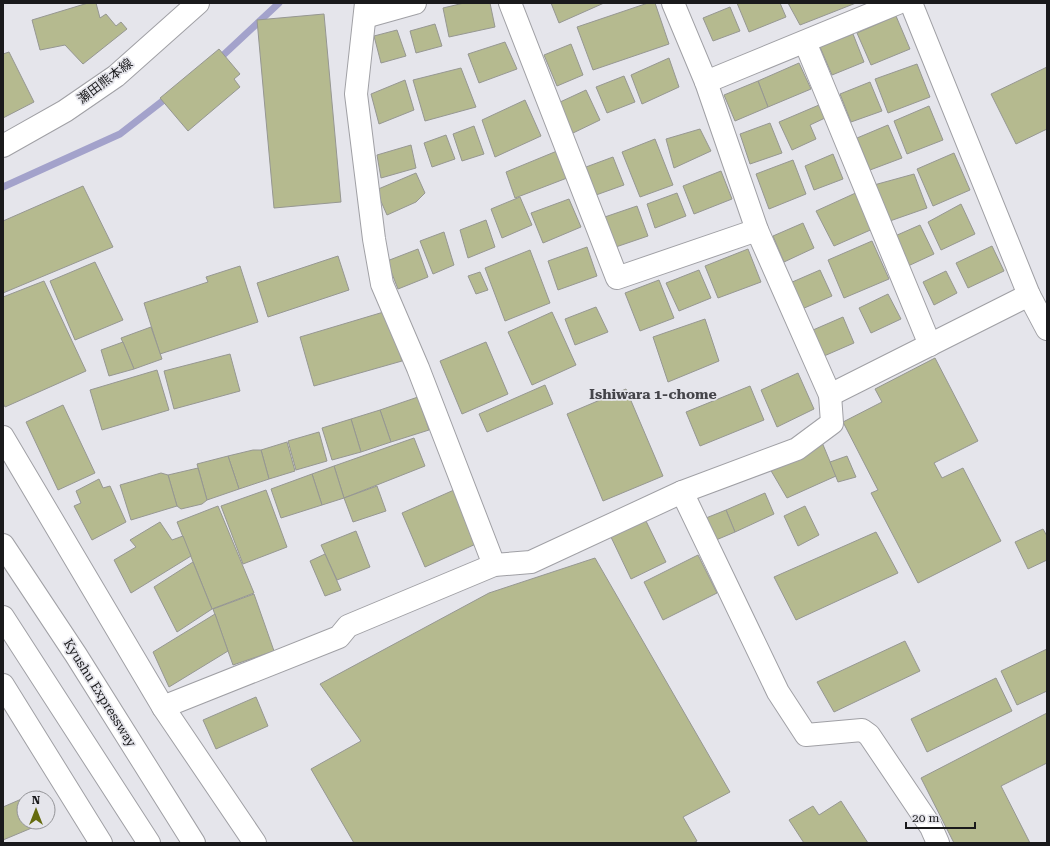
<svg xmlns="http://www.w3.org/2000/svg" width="1050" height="846" font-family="'Roboto Serif','Noto Sans JP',serif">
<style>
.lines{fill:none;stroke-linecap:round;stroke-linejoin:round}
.stream{stroke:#a3a2cb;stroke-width:7}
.building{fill:#b5ba8f;stroke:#969792}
.street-casing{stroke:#a0a0a5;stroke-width:24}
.secondary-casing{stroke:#a0a0a5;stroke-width:24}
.highway-casing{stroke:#a0a0a5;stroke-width:24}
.street{stroke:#fff;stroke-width:22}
.secondary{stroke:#fff;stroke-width:22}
.highway{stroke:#fff;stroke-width:22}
.labels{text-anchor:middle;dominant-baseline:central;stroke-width:3.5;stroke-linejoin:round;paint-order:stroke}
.street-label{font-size:13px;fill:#1a1a1c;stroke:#e5e5eb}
.neighbourhood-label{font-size:14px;font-weight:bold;fill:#45454a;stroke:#e5e5eb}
</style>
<rect width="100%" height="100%" fill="#e5e5eb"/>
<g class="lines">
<!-- stream -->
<g class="stream">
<path d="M218,60L279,3"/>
<path d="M3,187L120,134L169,96"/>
</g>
</g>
<!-- building -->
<g class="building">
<path d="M88,3H96L100,18L106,14L116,26L121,22L127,29L83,64L65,45L40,50L32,20Z"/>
<path d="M464,3H490L495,27L449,37L443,8Z"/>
<path d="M551,3H604L559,23Z"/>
<path d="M648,3H655L669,44L593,70L577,27Z"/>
<path d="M737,3H780L786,17L749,32Z"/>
<path d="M788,3H856L800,25Z"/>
<path d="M730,7L740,31L713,41L703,18Z"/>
<path d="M324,14L341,202L274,208L257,20Z"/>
<path d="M896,16L910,49L871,65L857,33Z"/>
<path d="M435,24L442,46L416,53L410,31Z"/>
<path d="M397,30L406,56L381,63L374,36Z"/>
<path d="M853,34L864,62L832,75L820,47Z"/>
<path d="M505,42L517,69L479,83L468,54Z"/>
<path d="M571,44L583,75L557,86L544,55Z"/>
<path d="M219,49L240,74L234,79L240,87L188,131L160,98Z"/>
<path d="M9,52L34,102L3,118V54Z"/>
<path d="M669,58L679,87L642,104L631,75Z"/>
<path d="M799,63L811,89L768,107L758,81Z"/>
<path d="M917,64L930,97L888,113L875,79Z"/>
<path d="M1047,67V129L1016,144L991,94Z"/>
<path d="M461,68L476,107L425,121L413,80Z"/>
<path d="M624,76L635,102L607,113L596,87Z"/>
<path d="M405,80L414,110L379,124L371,94Z"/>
<path d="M758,81L768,107L735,121L724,95Z"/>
<path d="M870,82L882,111L851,122L840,94Z"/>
<path d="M586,90L600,120L573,133L558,103Z"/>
<path d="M525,100L541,136L495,157L482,120Z"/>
<path d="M819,105L825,118L810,125L816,139L792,150L779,122Z"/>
<path d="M929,106L943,140L907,154L894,121Z"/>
<path d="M770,123L782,153L750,164L740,134Z"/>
<path d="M888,125L902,158L870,170L857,138Z"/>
<path d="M474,126L484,154L462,161L453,134Z"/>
<path d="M700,129L711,151L674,168L666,139Z"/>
<path d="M446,135L455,159L432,167L424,143Z"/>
<path d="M655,139L673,185L640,197L622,152Z"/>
<path d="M411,145L416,168L381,178L377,155Z"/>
<path d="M557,151L567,178L515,198L506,172Z"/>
<path d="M954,153L970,190L933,206L917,169Z"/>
<path d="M833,154L843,179L814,190L805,166Z"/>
<path d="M613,157L624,185L596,195L586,167Z"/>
<path d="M793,160L806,194L769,209L756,174Z"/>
<path d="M721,171L732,199L694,214L683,186Z"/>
<path d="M416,173L425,193L416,202L387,215L376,190Z"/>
<path d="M914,174L927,208L887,222L874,185Z"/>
<path d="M83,186L113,247L3,293V221Z"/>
<path d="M860,191L875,228L834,246L816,211Z"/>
<path d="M677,193L686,216L655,228L647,204Z"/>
<path d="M520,197L532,225L502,238L491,209Z"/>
<path d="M569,199L581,227L543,243L531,213Z"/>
<path d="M961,204L975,234L941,250L928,222Z"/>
<path d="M637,206L648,236L607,250L596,220Z"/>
<path d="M486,220L495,247L468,258L460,230Z"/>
<path d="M803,223L814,248L784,262L773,236Z"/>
<path d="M920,225L934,254L908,266L895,236Z"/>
<path d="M444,232L454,265L433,274L420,241Z"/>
<path d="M872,241L889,279L844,298L828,260Z"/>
<path d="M992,246L1004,271L968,288L956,263Z"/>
<path d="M587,247L597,276L558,290L548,261Z"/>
<path d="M418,249L428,277L398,289L387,261Z"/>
<path d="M748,249L761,282L718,298L705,266Z"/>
<path d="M530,250L550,303L505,321L485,268Z"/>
<path d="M338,256L349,290L268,317L257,283Z"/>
<path d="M95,262L123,320L75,340L50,281Z"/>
<path d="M240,266L258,322L160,354L144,303L208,282L206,277Z"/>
<path d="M699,270L711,298L679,311L666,283Z"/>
<path d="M820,270L832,296L802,309L790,283Z"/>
<path d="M946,271L957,293L934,305L923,282Z"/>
<path d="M480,272L488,290L476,294L468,276Z"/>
<path d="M659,280L674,318L640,331L625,293Z"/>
<path d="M44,281L86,371L5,407L3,403V297Z"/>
<path d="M888,294L901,319L871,333L859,308Z"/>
<path d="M596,307L608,332L575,345L565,319Z"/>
<path d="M387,311L402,361L314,386L300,337Z"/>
<path d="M552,312L576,365L532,385L508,332Z"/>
<path d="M843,317L854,343L824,356L813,330Z"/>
<path d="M705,319L719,361L668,382L653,337Z"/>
<path d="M151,327L162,359L134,369L121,338Z"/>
<path d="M123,342L134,369L109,376L101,350Z"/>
<path d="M486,342L508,394L462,414L440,361Z"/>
<path d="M230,354L240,391L174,409L164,371Z"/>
<path d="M935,358L978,441L934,463L942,478L963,468L1001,541L918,583L871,493L878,490L843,422L882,402L875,389Z"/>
<path d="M157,370L169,410L102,430L90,390Z"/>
<path d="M798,373L814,409L777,427L761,390Z"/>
<path d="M545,385L553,404L487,432L479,414Z"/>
<path d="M750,386L764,420L700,446L686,412Z"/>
<path d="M626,389L663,476L603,501L567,414Z"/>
<path d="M418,397L429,430L391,442L380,410Z"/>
<path d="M63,405L95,473L58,490L26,422Z"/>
<path d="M380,410L391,442L361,452L351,419Z"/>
<path d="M351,419L361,452L332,460L322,428Z"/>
<path d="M319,432L327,461L296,470L288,441Z"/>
<path d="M414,438L425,466L344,498L334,466Z"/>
<path d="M821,440L836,476L787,498L770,469Z"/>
<path d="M287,442L295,471L269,479L261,450Z"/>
<path d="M253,450H261L269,479L239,489L228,456Z"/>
<path d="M228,456L239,489L207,500L197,464Z"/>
<path d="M847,456L856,477L838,482L830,462Z"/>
<path d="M334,466L344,498L322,505L312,474Z"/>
<path d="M198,468L207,500L202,504L181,509L177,506L168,475Z"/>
<path d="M161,473L168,475L177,506L131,520L120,485Z"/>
<path d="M312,474L322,505L281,518L271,489Z"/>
<path d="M99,479L103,488L110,486L126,522L92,540L74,506L81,503L76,491Z"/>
<path d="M377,486L386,511L353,522L344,498Z"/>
<path d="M266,490L287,547L243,564L221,506Z"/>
<path d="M454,490L478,543L425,567L402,513Z"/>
<path d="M765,493L774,514L735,532L726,510Z"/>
<path d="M218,506L254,593L212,609L177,522Z"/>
<path d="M805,506L819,535L798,546L784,516Z"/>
<path d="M726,510L735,532L716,540L706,518Z"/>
<path d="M645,519L666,562L631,579L610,535Z"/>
<path d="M160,522L172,540L183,536L191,556L131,593L114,560L136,547L130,540Z"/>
<path d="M1043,529L1047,536V560L1028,569L1015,542Z"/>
<path d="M356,531L370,567L337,580L321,545Z"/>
<path d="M876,532L898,573L796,620L774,577Z"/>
<path d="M325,554L341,590L325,596L310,561Z"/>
<path d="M698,555L717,593L663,620L644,582Z"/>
<path d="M595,558L730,792L683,817L697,841L693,843H354L311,769L361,741L320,684L489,593Z"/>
<path d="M193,562L212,609L177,632L154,587Z"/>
<path d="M254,594L274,651L233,665L213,609Z"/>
<path d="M215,614L228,651L169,687L153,652Z"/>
<path d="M905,641L920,671L834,712L817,682Z"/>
<path d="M1047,649V691L1017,705L1001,671Z"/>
<path d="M996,678L1012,711L927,752L911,719Z"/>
<path d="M256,697L268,726L216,749L203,720Z"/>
<path d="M1047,713V763L1001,786L1030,843H954L921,778Z"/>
<path d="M40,791L43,798H24V822H46L3,840V807Z"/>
<path d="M841,801L868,843H804L789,820L813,806L819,815Z"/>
<path d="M48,809L52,819L48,821Z"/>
</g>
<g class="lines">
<defs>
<g id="street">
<path d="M366,3L356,94L374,239L382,284L418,368L494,565"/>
<path d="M510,3L617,278L757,230"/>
<path d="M911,3L1029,295L1047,329"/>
<path d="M365,17L415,3"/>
<path d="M805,42L930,345"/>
<path d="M706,82L898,3"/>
<path d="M830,395L1029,295"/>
<path d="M3,437L163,707L255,843"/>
<path d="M682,492L778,692L806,735L862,730L869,735L931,827L938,843"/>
<path d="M3,685L101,843"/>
<path d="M163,707L339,637L348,626L494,565L531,562L682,492L797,449L832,423L830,395L757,230L706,82L673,3"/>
</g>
<path id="secondary" d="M3,146L65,111L116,76L198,3"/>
<g id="highway">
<path d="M3,545L76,655L194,843"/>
<path d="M3,617L149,843"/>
</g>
</defs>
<!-- street casing -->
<use href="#street" class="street-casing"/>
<!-- secondary casing -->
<use href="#secondary" class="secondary-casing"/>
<!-- highway casing -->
<use href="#highway" class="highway-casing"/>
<!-- street -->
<use href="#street" class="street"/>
<!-- secondary -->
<use href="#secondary" class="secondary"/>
<!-- highway -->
<use href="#highway" class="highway"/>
</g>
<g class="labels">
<!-- street labels -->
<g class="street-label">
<text transform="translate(105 81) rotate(-37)">瀬田熊本線</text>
<text transform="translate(100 693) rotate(58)">Kyushu Expressway</text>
</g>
<!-- neighbourhood labels -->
<g class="neighbourhood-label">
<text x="653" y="394">Ishiwara 1-chome</text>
</g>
</g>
<!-- border -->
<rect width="1050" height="846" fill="none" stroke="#1a1a1c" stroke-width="8"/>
<!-- north arrow -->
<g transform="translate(36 810)"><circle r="19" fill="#e5e5eb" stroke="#949498"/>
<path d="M0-3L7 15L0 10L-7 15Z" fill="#656b0e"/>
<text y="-6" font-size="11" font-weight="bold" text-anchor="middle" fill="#1a1a1c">N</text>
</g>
<!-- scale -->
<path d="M906 822v6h69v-6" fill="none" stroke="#1a1a1c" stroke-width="2"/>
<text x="912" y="822" font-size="12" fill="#1a1a1c" stroke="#e5e5eb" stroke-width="3" paint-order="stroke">20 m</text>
</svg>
